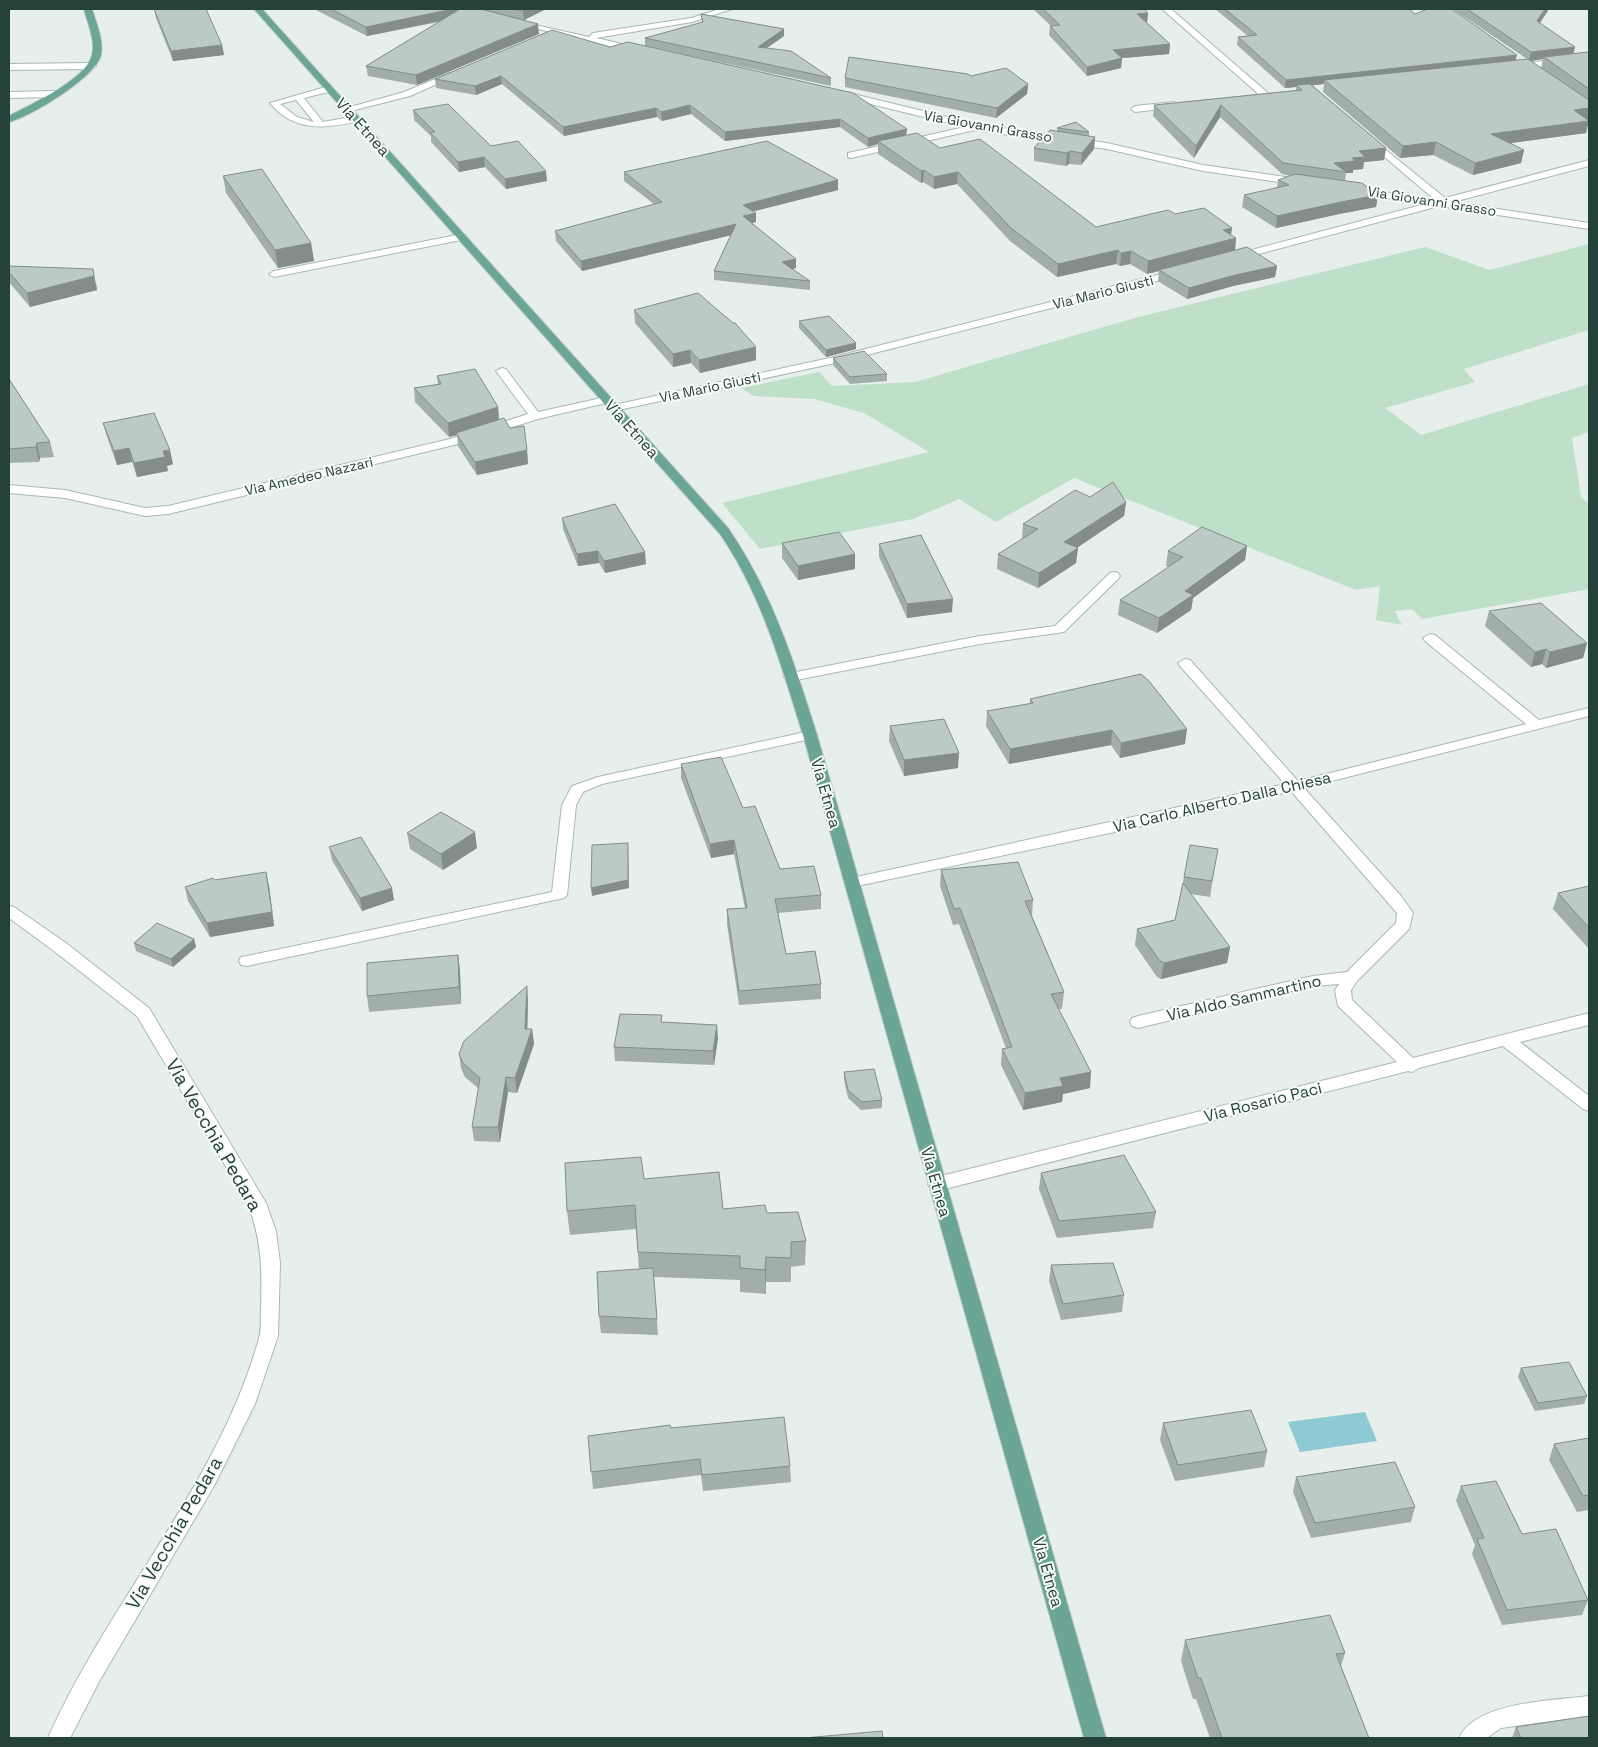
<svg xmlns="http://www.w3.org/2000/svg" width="1598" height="1747" font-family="'Space Grotesk',sans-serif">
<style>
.green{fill:#bfe0c8}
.water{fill:#8ec9d4}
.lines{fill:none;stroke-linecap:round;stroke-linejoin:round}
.minor-casing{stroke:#a8b8b2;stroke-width:2}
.major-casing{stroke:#c2cac8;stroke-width:2}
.minor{fill:#fff;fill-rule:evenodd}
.major{fill:#6aa596;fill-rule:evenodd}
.wall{fill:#a1aea9;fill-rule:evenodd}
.shaded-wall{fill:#838d89}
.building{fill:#bbcac4;stroke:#838d89}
.labels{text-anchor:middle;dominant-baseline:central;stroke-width:4;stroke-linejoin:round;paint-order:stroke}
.far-street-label{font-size:14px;fill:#24423a;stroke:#f7fbf9}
.street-label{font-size:16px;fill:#24423a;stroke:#f7fbf9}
.near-street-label{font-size:19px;fill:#24423a;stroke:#f7fbf9}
</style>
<rect width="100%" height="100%" fill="#e6efeb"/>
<!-- green -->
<path class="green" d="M1589,244V330L1464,369L1475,382L1385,408L1421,435L1589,384V432L1572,438L1581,497L1589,504V589L1422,619L1412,609L1395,611L1402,625L1376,620L1380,586L1356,590L1074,478L996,522L959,499L913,519L760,549L722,503L929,452L864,413L814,399L754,396L741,388L819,372L832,386L915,382L1138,317L1425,247L1490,270Z"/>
<!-- water -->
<path class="water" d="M1365,1412L1377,1441L1300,1452L1288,1422Z"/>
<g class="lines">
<defs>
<g id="minor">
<path d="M720,9H732L692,22L596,38L640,48L641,50L637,53L514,23L518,21L589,37L593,33L691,18Z"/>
<path d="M1162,9H1171L1268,93V97H1262Z"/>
<path d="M1589,56V62L1517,70L1513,67L1517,64Z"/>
<path d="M9,64L92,63L96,66L92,69L9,70Z"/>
<path d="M450,73L457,75L410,96L347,112L343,109L404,92Z"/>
<path d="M329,86L333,89L332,91L304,98L323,122L356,116L359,117V121C325,129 294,132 270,103ZM296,100L314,122L297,117L280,104Z"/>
<path d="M9,92L53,91L57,94L53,97L9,98Z"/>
<path d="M845,92L976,124L1107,143L1203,165L1299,179L1304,182L1299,185L1203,171L1107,149L975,130L851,158L848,157V153L965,127L842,97V93Z"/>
<path d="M1174,102L1178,105L1177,107L1135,112L1131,109L1135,106Z"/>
<path d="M1370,137L1445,198L1589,160V166L1453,202L1589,223V229L1439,206L1240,259H1232V255L1425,204L1356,193L1353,192V188L1434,199L1367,142L1365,140Z"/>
<path d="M462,234L466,235V239L274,277L269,274L274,271Z"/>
<path d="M1177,270L1182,273L1181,275L835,363L614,411L608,408L614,405L834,357Z"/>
<path d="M502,368L506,369L538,412L606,397L612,400L610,402L538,419L458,444L168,514L145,516L65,498L9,493V485L65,490L145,508L168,506L450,439L528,414L496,371Z"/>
<path d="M1114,572L1118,573L1120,576L1118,579L1064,632L980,644L791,681L784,677L791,673L980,636L1055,626L1110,573Z"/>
<path d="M1430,634L1435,635L1539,720L1589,708V716L1304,788L1401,896L1413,913L1409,929L1357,981L1351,990L1352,1000L1413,1058L1589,1013V1025L1520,1042L1589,1096V1111L1583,1109L1503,1046L1419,1068L1412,1072L1408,1071L937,1191L931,1189L928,1184L931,1179L937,1177L1397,1062L1338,1006L1335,990L1339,984L1313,986L1138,1028L1132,1026L1130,1022L1132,1018L1138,1016L1313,976L1347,972L1396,923L1397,913L1291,791L1134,828L852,887L847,885L844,882L847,879L1285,784L1180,666L1178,663L1185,659L1190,660L1298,781L1526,724L1425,641L1423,638Z"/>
<path d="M810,731L817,735L815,738L602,784L583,792L576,805L567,895L564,898L247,966L241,965L239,961L241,957L247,956L552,892L562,805L572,786L598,777Z"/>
<path d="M9,906L14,907L66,943L149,1008L266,1203L276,1231L280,1263L278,1336L255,1404L214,1486L100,1680L70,1738H48C109,1601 219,1483 259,1338C262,1329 260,1317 261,1308C262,1268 262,1242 248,1204L137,1016L54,951L9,918Z"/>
<path d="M1589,1696V1716L1501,1728L1487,1738H1459C1476,1701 1553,1701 1589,1696Z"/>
</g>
<g id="major">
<path d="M84,9H92C96,22 104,41 101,55C96,77 30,117 9,122V116C31,104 86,80 92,55C96,41 87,22 84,9Z"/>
<path d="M254,9H262L728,528C772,592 794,662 817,735L1106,1738H1084L803,735C781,665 762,595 720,534Z"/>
</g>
</defs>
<!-- minor casing -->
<use href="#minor" class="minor-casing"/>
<!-- major casing -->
<use href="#major" class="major-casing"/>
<!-- minor -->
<use href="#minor" class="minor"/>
<!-- major -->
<use href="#major" class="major"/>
</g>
<!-- wall -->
<g class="wall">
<path d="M154,9L222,45L224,55L173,61L156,18Z"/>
<path d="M314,9H546L524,20L539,34L417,85L368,76L366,66L439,22L367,36Z"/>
<path d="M1033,9H1144L1148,13L1147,22H1146L1170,44L1169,54L1122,58L1121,68L1087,76L1049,35L1050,26H1051Z"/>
<path d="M1215,9H1409L1415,14L1515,60L1527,59L1453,9H1549L1540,23L1574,54L1589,53V120H1588L1586,133L1510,143L1524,150L1521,163L1473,175L1433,155L1400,158L1323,92L1324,84L1312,85L1386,148L1384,160L1364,162L1363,169L1353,170V173H1346L1345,181L1378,195L1376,207L1339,214L1276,228L1242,207L1244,195L1277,188L1278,180L1290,176L1282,174L1220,117L1194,158L1153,116L1154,105L1296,90V87L1285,88L1237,45L1238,37L1248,36ZM1543,59L1541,68L1531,61Z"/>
<path d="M701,14L784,36L767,48L831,78V86L645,46V38L702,23Z"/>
<path d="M610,47L907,135L940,148L1096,227L1175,214L1232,228L1231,235L1236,238L1235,250L1277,266L1275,277L1233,286L1187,299L1158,281L1159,271L1147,274L1130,264L1120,266L1116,264L1057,277L1010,241L957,184L934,189L923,182L921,183L878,154V144L868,147L840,127L725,141L691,114L662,121L657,117L564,136L502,84L476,95L436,88L435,79Z"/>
<path d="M845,78L1028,84L1027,94L996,118L845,87Z"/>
<path d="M413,110L491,146L547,181L506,189L485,167L459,172L431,142V136L414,120Z"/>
<path d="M1057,128L1089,132V136L1095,137L1094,149L1081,165L1069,164L1066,166L1034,161V148L1057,131Z"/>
<path d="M624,172L838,180V190L754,211L756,213V222L751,223L796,259V268L792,269L810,281V290L714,280V271L731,235L582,271L556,241L555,231L654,204L624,181Z"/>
<path d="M223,176L311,243L314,261L278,268L226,193Z"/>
<path d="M9,266L96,283L97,290L30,307L9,282Z"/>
<path d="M634,310L756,360L700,373L691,363L673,367L635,323Z"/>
<path d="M799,321L856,349L826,357L799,328Z"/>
<path d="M833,358L887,374V381L850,384L833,365Z"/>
<path d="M437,376L498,407L499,420L510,428L527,450L528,464L477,475L458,446L457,435L449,437L415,402L414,388L438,384Z"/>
<path d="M9,379L50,442L54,457L40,458L39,462L9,463Z"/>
<path d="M103,423L173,464L167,466L168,471L137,477L132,462L117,465L107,437Z"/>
<path d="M1090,497L1126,502L1124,516L1077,548H1078L1076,563L1038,588L997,569L998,554L1022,539L1023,524Z"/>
<path d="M562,518L646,564L605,573L599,563L578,566L563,529Z"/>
<path d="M782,543L855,569L798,580L782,558Z"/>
<path d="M879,544L952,612L907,618L879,557Z"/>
<path d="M1247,546L1245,560L1193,598L1191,610L1157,633L1118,615L1120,600L1169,567L1166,566L1168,551Z"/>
<path d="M1489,611L1587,643L1583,658L1546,668L1542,664L1531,667L1485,626Z"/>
<path d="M1030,699L1185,744L1120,758L1111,745L1009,764L986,726L987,711L1030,704Z"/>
<path d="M890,726L958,768L904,776L889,741Z"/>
<path d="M681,764L743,808L780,869L821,895V909L778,913L786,954L821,984V999L739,1005L727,924V909L745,908L734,854L711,858L681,778Z"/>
<path d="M407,833L477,848L443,870L410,849Z"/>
<path d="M329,847L394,900L362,911L332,860Z"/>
<path d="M1215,865L1210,897L1191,894L1230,947L1227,963L1161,979L1157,977L1135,945L1137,929L1175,920L1184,877Z"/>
<path d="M941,870L1033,900L1032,916L1064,992L1062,1009H1059L1090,1088L1063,1094L1062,1102L1023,1110L1001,1065L1002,1049L1006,1048L959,924L953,925L940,886Z"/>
<path d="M215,880L269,886L274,926L210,937L188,901L185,887Z"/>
<path d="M1589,886V949L1553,909L1558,893Z"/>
<path d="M194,939L196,947L173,967L136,951L134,943Z"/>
<path d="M458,955L460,971L461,1004L369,1012L367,996Z"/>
<path d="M528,1000L527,1029H532L534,1044L517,1093L508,1092L500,1142L474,1141L472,1127L479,1089L465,1077L461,1068L459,1054Z"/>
<path d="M663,1022L718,1038L714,1065L615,1061L614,1047Z"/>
<path d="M844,1072L882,1100V1108L861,1110L848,1098L844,1080Z"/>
<path d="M1041,1173L1156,1212L1153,1228L1057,1238L1039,1189Z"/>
<path d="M644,1179L723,1209L767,1213L806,1241L805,1265L791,1267V1282H766V1294L740,1292V1280L654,1277L658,1335L601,1333L599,1316L639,1269L636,1229L570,1235L567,1211Z"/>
<path d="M1051,1265L1124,1295L1122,1312L1061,1320L1049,1281Z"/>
<path d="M1521,1368L1587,1396L1584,1404L1535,1411L1518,1377Z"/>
<path d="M1163,1423L1267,1451L1264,1467L1175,1481L1160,1440Z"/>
<path d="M671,1428L790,1466L791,1482L703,1491L701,1475L593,1489L588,1436Z"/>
<path d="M1589,1438V1510L1577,1512L1549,1460L1554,1444Z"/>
<path d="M1296,1477L1415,1507L1411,1522L1311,1538L1293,1492Z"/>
<path d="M1461,1486L1522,1534L1588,1600L1582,1615L1502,1625L1472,1554L1475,1545L1456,1501Z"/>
<path d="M1185,1640L1345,1653L1341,1666L1369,1738H1210L1196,1699H1193L1181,1661Z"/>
<path d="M1516,1727L1589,1738H1512Z"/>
</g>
<!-- shaded-wall -->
<g class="shaded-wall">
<path d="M453,9H463L464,16L367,36L366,27Z"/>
<path d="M527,9H546L524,20L523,11Z"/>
<path d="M1545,9H1549L1535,30L1537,21Z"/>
<path d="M1148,13L1147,22L1136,23L1137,14Z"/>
<path d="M538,24L539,34L417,85L416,75Z"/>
<path d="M784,29V36L758,54V47Z"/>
<path d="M1170,44L1169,54L1112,59L1113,50Z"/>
<path d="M222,45L224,55L173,61L171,51Z"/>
<path d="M1575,47L1573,56L1544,57L1543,59L1529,61L1531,52Z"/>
<path d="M1517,55L1515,63L1324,80V84L1298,87L1296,85V87L1285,88L1286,80Z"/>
<path d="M1122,58L1121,68L1087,76V67Z"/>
<path d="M501,76L502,84L476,95L475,86Z"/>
<path d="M1028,84L1027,94L996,118L997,108Z"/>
<path d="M690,105L691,114L662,121L661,112Z"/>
<path d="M1221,105L1220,117L1194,158L1196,146Z"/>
<path d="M656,108L657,117L564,136L563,127Z"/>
<path d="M1589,108V120L1571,122L1574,110Z"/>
<path d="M840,119V127L725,141V132Z"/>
<path d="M1589,121L1586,133L1489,146L1491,134Z"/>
<path d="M907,129L906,138L878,141V144L868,147V138Z"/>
<path d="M1095,137L1094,149L1081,165L1082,153Z"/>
<path d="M1436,142L1433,155L1400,158L1403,146Z"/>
<path d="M1386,148L1384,160L1364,162L1363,169L1353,170V173H1346V172L1334,163L1359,151Z"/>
<path d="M1524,150L1521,163L1473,175L1475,163Z"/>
<path d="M1070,151L1069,164L1066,166L1067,153Z"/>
<path d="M484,157L485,167L459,172L458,162Z"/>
<path d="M924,170L923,182L921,183V171Z"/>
<path d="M546,171L547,181L506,189L505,179Z"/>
<path d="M958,172L957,184L934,189V177Z"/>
<path d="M838,180V190L743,214V205Z"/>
<path d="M1378,195L1376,207L1339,214L1276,228L1277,216L1341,202Z"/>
<path d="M756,213V222L743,226V216Z"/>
<path d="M736,224V234L582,271L581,261Z"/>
<path d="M1232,228L1230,240L1236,238L1235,251L1159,270V271L1147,274L1148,261L1223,230Z"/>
<path d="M311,243L314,261L278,268L275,250Z"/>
<path d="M1118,250L1116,264L1057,277L1058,264Z"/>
<path d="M1131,251L1130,264L1120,266L1121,253Z"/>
<path d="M796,259V268L782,272V262Z"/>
<path d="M1277,266L1275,277L1233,286L1187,299L1189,288L1235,275Z"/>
<path d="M93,269L97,290L30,307L27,293Z"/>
<path d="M856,343V349L826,357V350Z"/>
<path d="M756,347V360L700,373L699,360Z"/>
<path d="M690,350L691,363L673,367V354Z"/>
<path d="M498,407L499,421L456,433L457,435L449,437L448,423Z"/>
<path d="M37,443L40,458L39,462L36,447Z"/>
<path d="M129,448L132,462L117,465L114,451Z"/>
<path d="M170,450L173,464L167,466L168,471L137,477L134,463L163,451Z"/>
<path d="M527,450L528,464L477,475L475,462Z"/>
<path d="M1126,502L1124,516L1063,557L1064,542Z"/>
<path d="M1247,546L1245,560L1193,598L1191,610L1157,633L1159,618L1185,591Z"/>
<path d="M1078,548L1076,563L1038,588L1039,573Z"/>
<path d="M598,551L599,563L578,566L577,554Z"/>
<path d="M645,552L646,564L605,573L604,561Z"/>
<path d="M855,554V569L798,580V566Z"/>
<path d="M953,599L952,612L907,618V604Z"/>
<path d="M1587,643L1583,658L1546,668L1550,652Z"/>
<path d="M1546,649L1542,664L1531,667L1535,652Z"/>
<path d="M1187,729L1185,744L1120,758L1121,743Z"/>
<path d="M1112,730L1111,745L1009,764L1010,749Z"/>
<path d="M959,753L958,768L904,776V760Z"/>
<path d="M475,832L477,848L443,870L441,854Z"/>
<path d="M734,840V854L711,858L710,844Z"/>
<path d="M628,843L629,888L592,896L591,888Z"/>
<path d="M266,872L269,886L274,926L210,937L207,923Z"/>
<path d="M392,888L394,900L362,911L360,898Z"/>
<path d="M194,939L196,947L173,967L171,959Z"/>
<path d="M1230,947L1227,963L1161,979L1164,963Z"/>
<path d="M458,955L460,971L461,1004L459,987Z"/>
<path d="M527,986L528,1000L527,1043L525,1029Z"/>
<path d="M717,1025L718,1038L714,1065L713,1051Z"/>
<path d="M532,1029L534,1044L517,1093L515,1078Z"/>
<path d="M1091,1072L1090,1088L1063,1094L1062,1102L1023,1110L1025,1093L1060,1078Z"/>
<path d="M506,1077L508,1092L500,1142L498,1127Z"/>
<path d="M766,1257V1294L765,1270Z"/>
</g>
<!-- building -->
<g class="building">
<path d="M154,9H206L222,45L171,51Z"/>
<path d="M331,9H453L366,27Z"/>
<path d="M460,9H481L538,24L416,75L366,66Z"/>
<path d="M514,9H527L523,11Z"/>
<path d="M1043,9H1144L1148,13L1137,14L1170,44L1113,50L1122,58L1087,67L1050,26L1060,25Z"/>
<path d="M1225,9H1409L1415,14L1428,9H1452L1517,55L1286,80L1238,37L1257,35Z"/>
<path d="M1467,9H1545L1537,21L1575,47L1531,52Z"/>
<path d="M701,14L784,29L758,47L791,51L831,78L645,38L703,22Z"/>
<path d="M552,30L610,47L628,42L853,93L907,129L868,138L840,119L725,132L690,105L661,112L656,108L563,127L501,76L475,86L435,79Z"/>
<path d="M1588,52L1589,53V89L1544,57Z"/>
<path d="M849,57L968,74L971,76L1006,68L1028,84L997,108L845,78Z"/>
<path d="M1528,59L1589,100V108L1574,110L1589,121L1491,134L1524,150L1475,163L1436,142L1403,146L1324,80Z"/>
<path d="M1310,84L1386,148L1359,151L1365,157L1352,158L1355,161L1334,163L1346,172L1283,163L1221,105L1196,146L1154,105L1302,90L1296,85Z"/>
<path d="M448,104L491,146L518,141L546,171L505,179L484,157L458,162L430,132H435L413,110Z"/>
<path d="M1076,122L1089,132L1057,128Z"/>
<path d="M1050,130L1095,137L1082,153L1070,151L1067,153L1034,148Z"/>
<path d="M917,133L940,148L980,139L1096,227L1168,210L1175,214L1204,208L1232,228L1223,230L1236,238L1148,261L1131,251L1121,253L1118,250L1058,264L1011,228L958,172L934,177L924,170L921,171L878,141Z"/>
<path d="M767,141L838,180L743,205L756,213L743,216L796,259L782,262L810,281L714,271L736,224L581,261L555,231L662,202L624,172Z"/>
<path d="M262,169L311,243L275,250L223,176Z"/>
<path d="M1295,174L1362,183L1378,195L1341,202L1277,216L1244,195L1289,185L1278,180Z"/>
<path d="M1247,247L1277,266L1235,275L1189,288L1159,270Z"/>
<path d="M9,266L93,269L94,276L27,293L9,272Z"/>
<path d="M698,293L733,323H735L756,347L699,360L690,350L673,354L634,310Z"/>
<path d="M829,316L856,343L826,350L799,321Z"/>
<path d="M864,351L887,374L850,377L833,358Z"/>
<path d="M475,369L498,407L448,423L414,388L441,384L437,376Z"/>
<path d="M9,379L50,442L37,443L36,447L9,449Z"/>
<path d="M154,413L170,450L163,451L165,457L134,463L129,448L114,451L103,423Z"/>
<path d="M504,418L510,428L524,426L527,450L475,462L456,433Z"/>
<path d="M1113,482L1126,502L1064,542L1078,548L1039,573L998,554L1038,529L1023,524L1075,490L1090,497Z"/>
<path d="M615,504L645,552L604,561L598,551L577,554L562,518Z"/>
<path d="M1202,527L1247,546L1185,591L1193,595L1159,618L1120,600L1183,557L1168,551Z"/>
<path d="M839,532L855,554L798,566L782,543Z"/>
<path d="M921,535L953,599L907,604L879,544Z"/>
<path d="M1541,603L1587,643L1550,652L1546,649L1535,652L1489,611Z"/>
<path d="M1141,674L1149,681L1187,729L1121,743L1112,730L1010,749L987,711L1033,703L1030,699Z"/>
<path d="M944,719L959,753L904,760L890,726Z"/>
<path d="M721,757L743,808L755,806L780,869L814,866L821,895L775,899L786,954L815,951L821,984L739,991L727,909L747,908L734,840L710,844L681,764Z"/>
<path d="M441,812L475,832L441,854L407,833Z"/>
<path d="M361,837L392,888L360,898L329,847Z"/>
<path d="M628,843V880L591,888L592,845Z"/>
<path d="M1190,845L1218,849L1212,881L1184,877Z"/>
<path d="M1018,862L1033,900L1025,901L1064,992L1051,994L1091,1072L1060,1078L1063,1086L1025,1093L1002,1049L1012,1047L960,908L954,909L941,870Z"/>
<path d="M266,872L272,912L207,923L185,887L213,878L215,880Z"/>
<path d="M1183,883L1230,947L1164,963L1160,961L1137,929L1175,920Z"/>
<path d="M1589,886V928L1558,893Z"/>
<path d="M157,923L194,939L171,959L134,943Z"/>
<path d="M458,955L459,987L367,996V963Z"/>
<path d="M527,986L525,1029H532L515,1078L506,1077L498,1127H472L480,1078L463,1063L459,1054L464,1041Z"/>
<path d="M620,1014L662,1015L661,1022L717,1025L713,1051L614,1047Z"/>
<path d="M874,1069L882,1100L862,1102L848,1090L844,1072Z"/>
<path d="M1124,1155L1156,1212L1059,1221L1041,1173Z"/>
<path d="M641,1157L644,1179L719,1172L723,1209L765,1205L767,1213L798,1212L806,1241L791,1242V1258L766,1257L765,1270L740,1268V1256L638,1252L635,1205L567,1211L565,1163Z"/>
<path d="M1113,1263L1124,1295L1063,1304L1051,1265Z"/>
<path d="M653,1268L657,1319L599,1316L597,1272Z"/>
<path d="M1569,1362L1587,1396L1538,1403L1521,1368Z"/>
<path d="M1251,1410L1267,1451L1178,1465L1163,1423Z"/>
<path d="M784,1417L790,1466L702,1475L700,1459L591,1472L588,1436L670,1425L671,1428Z"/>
<path d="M1589,1438V1495L1583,1496L1554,1444Z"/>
<path d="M1395,1462L1415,1507L1315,1523L1296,1477Z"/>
<path d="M1496,1481L1522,1534L1556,1529L1588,1600L1507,1610L1477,1539L1484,1538L1461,1486Z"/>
<path d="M1330,1615L1345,1653L1336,1654L1369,1738H1222L1201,1678H1198L1185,1640Z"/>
<path d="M1589,1716V1738H1521L1516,1727Z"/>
<path d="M882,1731L883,1738H804Z"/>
</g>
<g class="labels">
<!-- far-street labels -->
<g class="far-street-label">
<text transform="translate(988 126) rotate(10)">Via Giovanni Grasso</text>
<text transform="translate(1432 201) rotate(9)">Via Giovanni Grasso</text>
<text transform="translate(1103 292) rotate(-14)">Via Mario Giusti</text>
<text transform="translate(710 387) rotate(-12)">Via Mario Giusti</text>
<text transform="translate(309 476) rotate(-13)">Via Amedeo Nazzari</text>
</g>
<!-- street labels -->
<g class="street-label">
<text transform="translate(363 127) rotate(48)">Via Etnea</text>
<text transform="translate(632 429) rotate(48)">Via Etnea</text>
<text transform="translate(826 793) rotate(74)">Via Etnea</text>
<text transform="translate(1222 802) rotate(-13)">Via Carlo Alberto Dalla Chiesa</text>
<text transform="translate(1244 998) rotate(-13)">Via Aldo Sammartino</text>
<text transform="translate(1263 1102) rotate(-14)">Via Rosario Paci</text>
<text transform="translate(936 1182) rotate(74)">Via Etnea</text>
<text transform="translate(1048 1572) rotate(74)">Via Etnea</text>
</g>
<!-- near-street labels -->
<g class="near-street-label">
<text transform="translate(214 1135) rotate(60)">Via Vecchia Pedara</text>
<text transform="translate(174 1533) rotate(-60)">Via Vecchia Pedara</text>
</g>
</g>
<!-- border -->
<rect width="1598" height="1747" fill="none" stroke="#24423a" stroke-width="20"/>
</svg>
